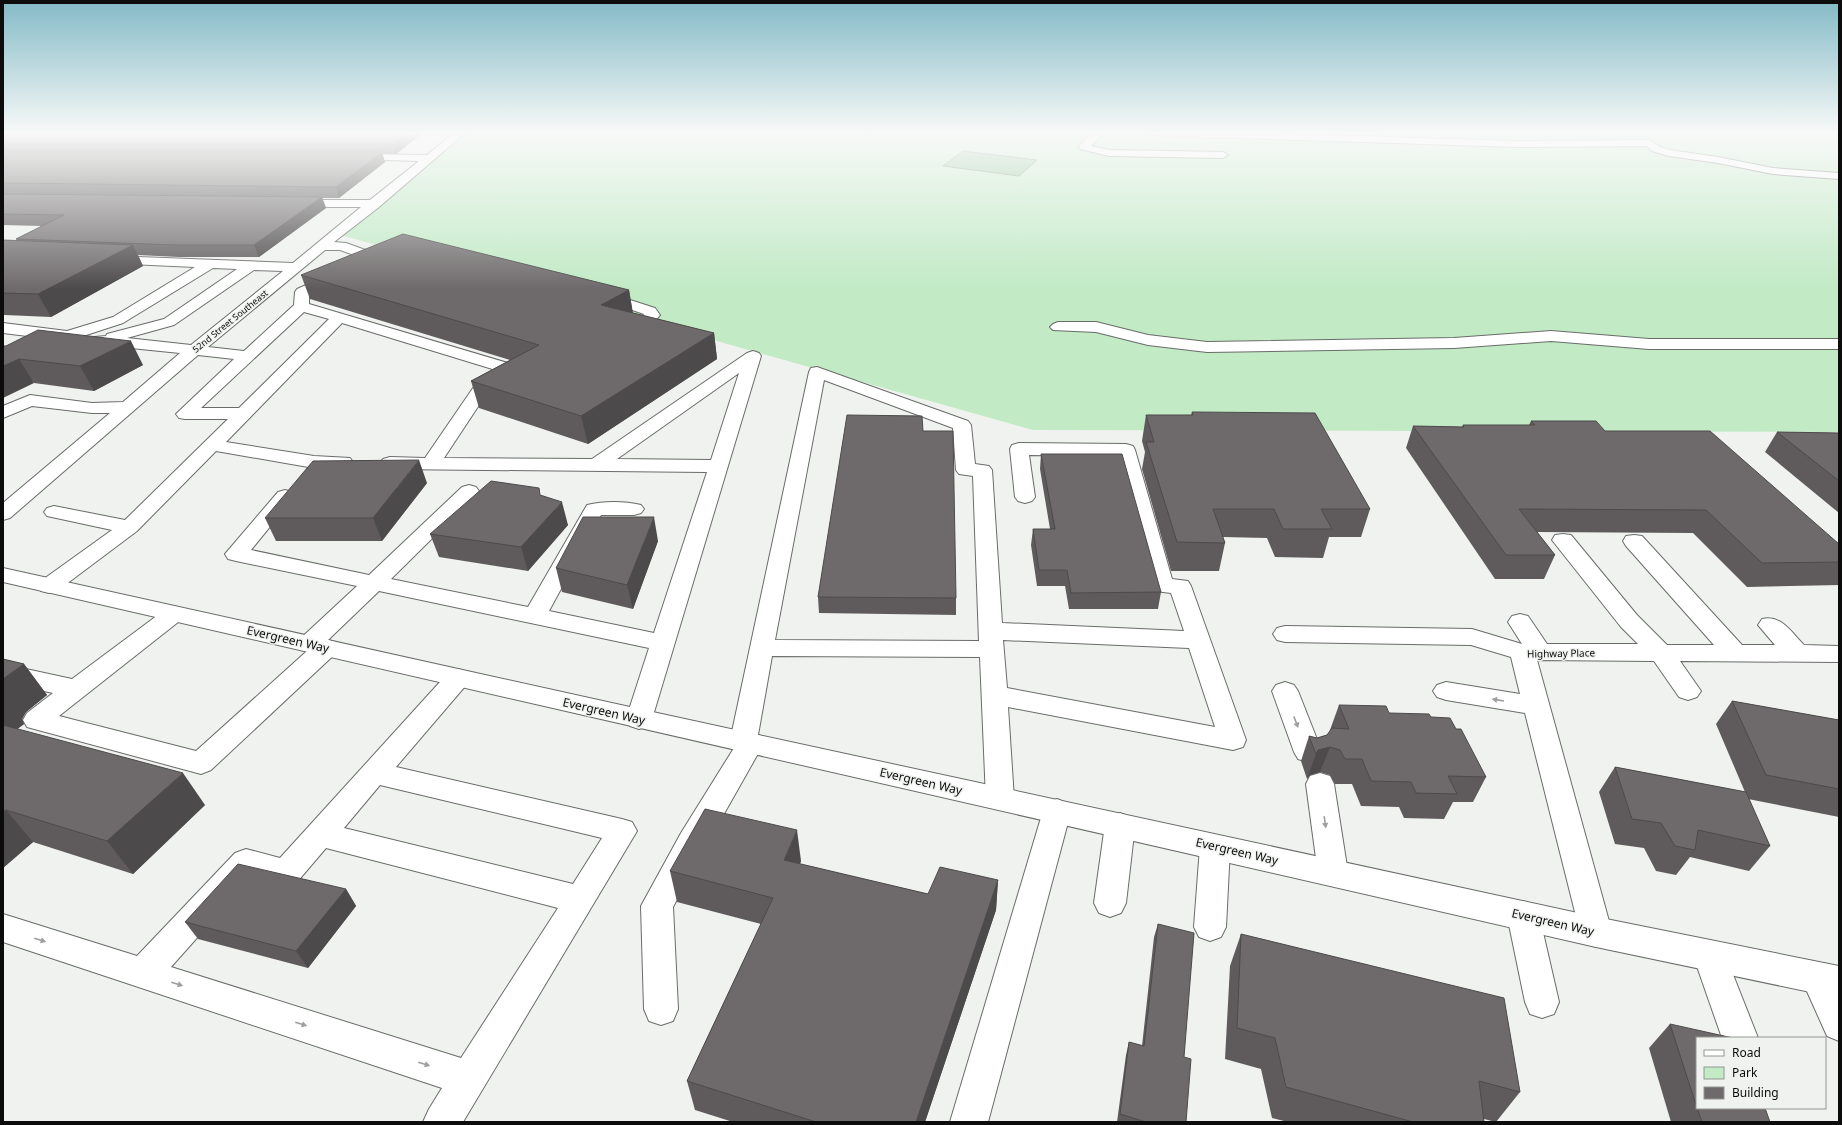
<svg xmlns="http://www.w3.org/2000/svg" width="1842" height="1125" font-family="'Noto Sans',sans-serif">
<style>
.green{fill:#c1eac5}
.water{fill:#8dc293;stroke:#668b6a}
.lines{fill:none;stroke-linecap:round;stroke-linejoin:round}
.minor-casing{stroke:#696c69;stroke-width:2}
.major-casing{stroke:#696c69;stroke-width:2}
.minor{fill:#fff;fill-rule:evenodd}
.major{fill:#fff;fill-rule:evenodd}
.wall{fill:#5f5b5c}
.shaded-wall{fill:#4d4a4b}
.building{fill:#6e6a6b;stroke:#4d4a4b}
.oneway{fill:#9e9e9e}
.labels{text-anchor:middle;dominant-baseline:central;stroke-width:3;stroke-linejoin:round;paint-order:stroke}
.far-street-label{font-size:9px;fill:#0c0c0c;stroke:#eff2ef}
.street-label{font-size:10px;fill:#0c0c0c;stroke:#eff2ef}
.near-street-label{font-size:12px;fill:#0c0c0c;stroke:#eff2ef}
</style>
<rect width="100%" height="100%" fill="#eff2ef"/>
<!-- green -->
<path class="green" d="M461,132H1839V432L1033,430L337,234Z"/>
<!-- water -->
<path class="water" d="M963,151L1037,160L1019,176L943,166Z"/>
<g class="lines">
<defs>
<g id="minor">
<path d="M455,132H466L379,207L334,242L346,243L382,256L384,259C380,265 369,268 362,266L360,263L365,259L340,250H325L208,347L244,351L294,305L295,292L297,289L329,275H339L341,278L339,281L309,294V304L518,366L520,370L518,374L485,396L444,458L592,459L747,353L753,351L759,353L761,356L652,719L648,726L639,729L630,726L626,719L649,648L379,591L328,640L335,642L338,648L335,654L211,770L201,774L27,727L23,720L27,713L53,693L3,682V664L72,679L166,609L174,606L182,609L186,614L182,619L59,716L196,751L307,651L301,650L298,644L301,638L357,586L236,561L228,559L225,554L278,492L285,490L292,492L295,496L251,550L369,575L462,487L469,485L476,487L479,491L476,495L391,579L528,607L587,505C603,501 625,501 641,505L644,509L641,513L634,515H601L549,611L654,633L707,472L390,469L383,467L380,463L383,459L390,457L425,458L473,388L499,371L342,323L226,442L314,456L350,458L353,462L350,466L314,468L216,451L137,531L57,591L49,593L41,591L38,586L41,581L112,530L47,516L44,512L47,508L54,506L125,520L228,419H185L179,418L176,414L234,359L198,355L10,518L3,520V503L110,413H92L32,406L3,418V406L30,395L92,403L123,402L180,353L101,345L95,343L93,340L95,337L106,336L107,334L164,319L237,269L213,268L123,323L74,339L68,341L3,333V323L67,331L113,317L195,267L107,263L105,260L107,257L112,256L293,263L361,207H294L288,203L290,200H370L419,161L353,159L348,156L349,154L427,155ZM254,270L283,271L191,345L127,338L174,325ZM304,312L329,319L239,408H201ZM739,373L711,460L617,459Z"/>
<path d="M860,132H871L863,137L858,134Z"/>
<path d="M1094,132H1104L1091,146L1109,150L1223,152L1228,155L1223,158L1109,156L1080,149L1079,147L1080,145Z"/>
<path d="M1145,132H1232L1516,141L1650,140L1660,147L1670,150L1718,157L1773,168L1839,173V179L1773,174L1718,163L1669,156L1652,151L1647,146L1516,147L1150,135Z"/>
<path d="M602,291L655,308L660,315L649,328H639L636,325L644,314L597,298L595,295L597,292Z"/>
<path d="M1058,322H1096L1148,335L1207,342L1454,338L1551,331L1649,339H1839V349H1649L1551,341L1454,348L1207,352L1148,345L1096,332L1053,330L1050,327L1053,324Z"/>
<path d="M817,367L968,421L971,425L975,464L989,466L992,470L1002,623L1184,631L1171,593L1155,591L1152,586L1118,456L1029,455L1035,497L1032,501L1025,503L1018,501L1015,497L1010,449L1012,445L1019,443L1126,444L1133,446L1135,450L1172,579L1188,581L1191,586L1246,740L1243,747L1233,750L1008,707L1014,799L1010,807L1000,810L990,807L986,799L980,657L772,656L758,735L761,736L764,743L703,851L673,907L678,1009L673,1021L661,1025L649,1021L644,1009L641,906L681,833L734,748L730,741L809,372L811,368ZM824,380L953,428L956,470L959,474L973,476L979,641L775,640ZM1003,640L1189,648L1215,727L1007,688Z"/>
<path d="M1563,534L1571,535L1637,615L1667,645H1714L1626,546L1623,541L1626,536L1634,535L1642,536L1742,645H1775L1758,625L1762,619C1781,614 1792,633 1804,645L1839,646V662L1680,661L1701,691L1697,697L1688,700L1679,697L1654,661L1537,660L1612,932L1607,942L1596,947L1585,942L1580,932L1525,713L1446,700L1437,697L1433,691L1437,685L1446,682L1520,694L1511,657L1471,645L1285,642L1277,640L1273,634L1277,628L1285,626L1472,629L1522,644L1508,622L1512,616L1520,614L1528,616L1547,644H1638L1621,627L1552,540L1555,535Z"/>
<path d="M458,669L467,672L471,678L467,684L396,767L622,819L632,822L637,831L463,1122H423L429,1109L442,1088L3,942V914L137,956L235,853L246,849L280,858L449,672ZM380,785L602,838L573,884L344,828ZM326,848L558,908L461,1058L171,967L252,876L286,886L297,882Z"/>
<path d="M1285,682L1294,685L1298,691L1322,752L1318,759L1308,762L1298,759L1294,752L1272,691L1276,685Z"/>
<path d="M1320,773L1330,776L1334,784L1348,873L1344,882L1333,886L1322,882L1318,873L1306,784L1310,776Z"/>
<path d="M1057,799L1067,803L1071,811L988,1122H950L1043,811L1047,803Z"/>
<path d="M1120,813L1130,817L1135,825L1126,903L1121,913L1110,917L1099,913L1094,903L1105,825L1110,817Z"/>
<path d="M1215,835L1226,838L1230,847L1226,927L1221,937L1210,941L1199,937L1194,927L1200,847L1204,838Z"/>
<path d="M1523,901L1534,905L1539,915L1559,1002L1554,1014L1542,1018L1530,1014L1525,1002L1507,915L1512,905Z"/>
<path d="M1709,940L1721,944L1758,1038H1722L1693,955L1697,944Z"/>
<path d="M1818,962L1830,967L1839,986V1041L1827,1036L1801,978L1806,967Z"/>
</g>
<path id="major" d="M3,568L639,709L1596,917L1839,966V998L1596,947L3,582Z"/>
</defs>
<!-- minor casing -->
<use href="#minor" class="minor-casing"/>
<!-- major casing -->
<use href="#major" class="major-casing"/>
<!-- minor -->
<use href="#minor" class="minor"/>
<!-- major -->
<use href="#major" class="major"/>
</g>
<!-- wall -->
<g class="wall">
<path d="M3,132H424L396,154H382L385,162L339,198H322L326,208L259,257H179L138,255L143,266L51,317L5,315H3V240H17L16,239L42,226L3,225Z"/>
<path d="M301,275L629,290L633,313L714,333L717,359L588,444L479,408L471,381L510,360L310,299Z"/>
<path d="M3,346L143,365L94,391L34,383Z"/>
<path d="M1192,412L1370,509L1361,537H1329L1323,558L1275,557L1267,538L1223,537L1225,543L1219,571H1171L1142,469L1145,452L1142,441L1146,415H1191Z"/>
<path d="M1531,421L1605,431L1839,544V585L1747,587L1693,533L1537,532L1555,555L1544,579H1495L1406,448L1413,426L1462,427L1463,425H1529Z"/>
<path d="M923,431L956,598V615L819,613L818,597Z"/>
<path d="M1777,432L1839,433V513L1765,452Z"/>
<path d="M1041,454L1161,592L1158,609H1069L1065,586H1037L1031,545L1033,529H1050L1040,469Z"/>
<path d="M427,483L382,541H276L265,518Z"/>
<path d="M541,495L568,525L528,571L439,557L430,534Z"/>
<path d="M658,541L633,609L562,592L556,568Z"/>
<path d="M3,659L24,664L47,695L26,712L22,719L24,724L17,729L205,805L133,874L33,842L3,868Z"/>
<path d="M1732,701L1839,720V817L1748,799L1770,846L1749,871L1690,857L1676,875L1656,871L1644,848L1615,844L1599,792L1615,767L1745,792L1716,724Z"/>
<path d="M1339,705L1389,713L1431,717L1456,729L1486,777L1473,802H1453L1444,819L1404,818L1399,807L1361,806L1352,784H1335L1330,775L1320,772L1310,775L1307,779L1301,761L1309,736L1317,738L1327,735L1330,731V730Z"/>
<path d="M801,861L800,864L928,894L998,880L996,910L925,1122H733L695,1110L687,1081L761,924L677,902L670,871Z"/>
<path d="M346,889L356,906L308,968L198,939L185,922Z"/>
<path d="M1158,924L1184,1057L1186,1122H1117L1126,1055L1129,1042L1142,1046L1154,937Z"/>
<path d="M1241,934L1520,1092L1496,1122L1484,1119V1122H1288L1272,1118L1261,1069L1225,1059L1230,966Z"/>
<path d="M1670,1024L1770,1122H1671L1649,1048Z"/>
</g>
<!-- shaded-wall -->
<g class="shaded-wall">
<path d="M409,132H424L396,154L393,144Z"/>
<path d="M382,152L385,162L339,198L336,187Z"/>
<path d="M322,197L326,208L259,257L254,245Z"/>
<path d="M133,245L143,266L51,317L38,294Z"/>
<path d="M629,290L633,315L601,305Z"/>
<path d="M714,333L717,359L588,444L581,416Z"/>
<path d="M131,341L143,365L94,391L80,366Z"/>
<path d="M19,359L34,383L3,398V366Z"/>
<path d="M419,460L427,483L382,541L373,518Z"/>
<path d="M562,502L568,525L528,571L521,547Z"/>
<path d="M654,517L658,541L633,609L627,585Z"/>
<path d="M24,664L47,695L26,712L22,719L24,724L3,740V679Z"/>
<path d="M1330,747L1320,772L1310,775L1307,779L1316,754L1318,750Z"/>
<path d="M183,773L205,805L133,874L107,841Z"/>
<path d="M6,810L33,842L3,868V812Z"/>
<path d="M797,830L801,861L788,891L784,860Z"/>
<path d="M998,880L996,910L925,1122H916Z"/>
<path d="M346,889L356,906L308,968L296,951Z"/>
</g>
<!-- building -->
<g class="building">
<path d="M3,132H409L393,144H3Z"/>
<path d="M3,152H382L336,187L3,183Z"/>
<path d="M3,194L322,197L254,245H174L16,239L64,215L3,214Z"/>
<path d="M403,234L629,290L601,305L714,333L581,416L471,381L539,345L301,275Z"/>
<path d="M3,240L133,245L38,294L3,293Z"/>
<path d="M38,330L131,341L80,366L19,359L3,366V346H6Z"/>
<path d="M1192,412L1315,413L1370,509H1321L1332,529H1283L1274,509H1213L1225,543L1177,542L1146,442H1154L1146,415H1193Z"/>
<path d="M847,415L922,416L923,431H953L956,598L818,597Z"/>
<path d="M1531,421H1596L1605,431H1710L1839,544V562L1762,563L1706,510L1519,509L1555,555H1506L1413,426L1464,427L1463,425H1535Z"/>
<path d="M1777,432L1839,433V481Z"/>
<path d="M1041,454H1122L1161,592L1071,593L1067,570H1039L1033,529H1055Z"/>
<path d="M419,460L373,518H265L313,461Z"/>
<path d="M491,481L539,488L540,495L562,502L521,547L430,534Z"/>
<path d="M583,517H654L627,585L556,568Z"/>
<path d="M3,659L24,664L3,679Z"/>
<path d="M1732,701L1839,720V789L1766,775Z"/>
<path d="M1339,705L1386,706L1389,713L1429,714L1431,717L1450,718L1456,729H1461L1486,777L1448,776L1457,794L1416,793L1411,782L1371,781L1362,759H1345L1340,750L1330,747L1318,750L1316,754L1309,736L1317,738L1327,735L1332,728L1349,729Z"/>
<path d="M3,725L183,773L107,841L6,810L3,812Z"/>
<path d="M1615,767L1746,792L1770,846L1698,830L1695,850L1675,846L1661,823L1632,819Z"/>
<path d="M705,809L797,830L784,860L928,894L940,867L998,880L916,1122H816L687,1081L773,898L670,871Z"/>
<path d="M238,864L346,889L296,951L185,922Z"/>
<path d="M1158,924L1194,933L1184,1057L1191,1059L1186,1122H1146L1120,1114L1129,1042L1144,1046Z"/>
<path d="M1241,934L1504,998L1520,1092L1479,1081L1484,1122H1413L1286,1087L1275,1038L1237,1028Z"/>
<path d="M1670,1024L1733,1038H1697V1108Z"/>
<path d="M1697,1108H1765L1770,1122H1702Z"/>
</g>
<!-- one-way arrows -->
<defs><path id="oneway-solid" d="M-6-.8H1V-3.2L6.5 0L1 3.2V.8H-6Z"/></defs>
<g class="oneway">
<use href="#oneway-solid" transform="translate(1498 700) rotate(-171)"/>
<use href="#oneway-solid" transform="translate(1296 722) rotate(69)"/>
<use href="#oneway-solid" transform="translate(1325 822) rotate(82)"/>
<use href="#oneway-solid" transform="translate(40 940) rotate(18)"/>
<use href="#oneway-solid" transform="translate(177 984) rotate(18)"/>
<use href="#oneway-solid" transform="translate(301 1024) rotate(18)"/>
<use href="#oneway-solid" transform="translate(424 1064) rotate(18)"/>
</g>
<!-- sky -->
<linearGradient id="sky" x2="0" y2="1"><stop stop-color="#83bac6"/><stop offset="0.46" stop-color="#f8f9f8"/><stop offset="1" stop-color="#f8f9f8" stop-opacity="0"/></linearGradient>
<rect width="1842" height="289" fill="url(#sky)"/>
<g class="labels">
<!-- far-street labels -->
<g class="far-street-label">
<text transform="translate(230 321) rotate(-39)">52nd Street Southeast</text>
</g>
<!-- street labels -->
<g class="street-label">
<text transform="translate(1561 653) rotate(-1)">Highway Place</text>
</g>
<!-- near-street labels -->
<g class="near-street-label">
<text transform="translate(288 639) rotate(13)">Evergreen Way</text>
<text transform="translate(604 711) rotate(13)">Evergreen Way</text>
<text transform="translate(921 781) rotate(13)">Evergreen Way</text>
<text transform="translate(1237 851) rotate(13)">Evergreen Way</text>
<text transform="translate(1553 922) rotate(13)">Evergreen Way</text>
</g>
</g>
<!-- border -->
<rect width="1842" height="1125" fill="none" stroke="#0c0c0c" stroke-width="8"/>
<!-- legend -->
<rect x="1696" y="1037" width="130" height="72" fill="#eff2ef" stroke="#949694"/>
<rect x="1704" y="1050" width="20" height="6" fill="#ffffff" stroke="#949694"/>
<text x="1732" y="1057" font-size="12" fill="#0c0c0c">Road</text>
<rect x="1704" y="1067" width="20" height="12" fill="#c1eac5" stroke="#949694"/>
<text x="1732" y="1077" font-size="12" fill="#0c0c0c">Park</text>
<rect x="1704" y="1087" width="20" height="12" fill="#6e6a6b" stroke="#949694"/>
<text x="1732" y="1097" font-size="12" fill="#0c0c0c">Building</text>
</svg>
